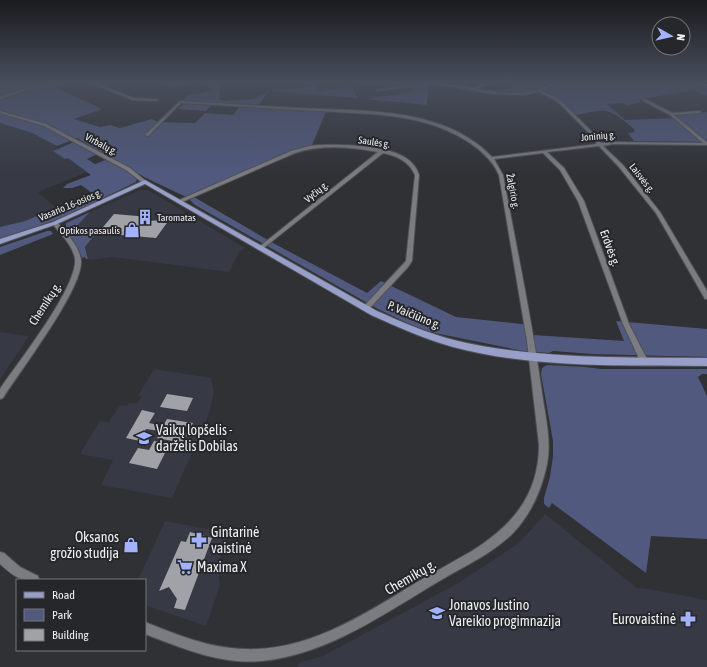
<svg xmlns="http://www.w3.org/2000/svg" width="707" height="667" font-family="'Asap Condensed',sans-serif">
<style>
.built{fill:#373a44}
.green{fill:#51597e}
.building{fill:#a0a2a7}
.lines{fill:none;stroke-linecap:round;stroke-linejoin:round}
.minor-casing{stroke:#505154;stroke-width:2}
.major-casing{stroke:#505154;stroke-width:2}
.minor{fill:#7b7c81;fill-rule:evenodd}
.major{fill:#979fc8;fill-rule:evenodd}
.labels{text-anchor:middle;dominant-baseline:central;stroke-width:4;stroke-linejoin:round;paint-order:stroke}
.far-street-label{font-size:10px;fill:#eeeff2;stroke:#26272b}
.far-poi-label{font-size:10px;fill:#eeeff2;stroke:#26272b;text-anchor:start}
.street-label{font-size:12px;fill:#eeeff2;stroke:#26272b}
.near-poi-label{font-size:14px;fill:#eeeff2;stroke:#26272b;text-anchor:start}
.near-street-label{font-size:14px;fill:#eeeff2;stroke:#26272b}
</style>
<rect width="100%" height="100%" fill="#303135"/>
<!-- built -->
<g class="built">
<path d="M0,123L32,133L57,146V149L54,150L74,162L87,172L38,192L56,208L25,221L0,227Z"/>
<path d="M140,190H148L245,248L240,251L229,272L113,257L89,260L82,233L77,234L73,230L90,212Z"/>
<path d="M0,332L29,336L0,379Z"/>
<path d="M154,369L211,378L214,392L211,406L206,421L172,498L101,485L113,460L80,454L100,421L109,422L120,405L127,406L129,403L137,404L142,396H138Z"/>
<path d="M545,514L637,588L648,589L707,600V667H298V663L323,656L460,582L519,543Z"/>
<path d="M165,521L228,533L217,567L220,585L206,626L145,605V580H138Z"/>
</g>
<!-- green -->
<g class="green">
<path d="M0,81H72L54,87L102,109L74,119L100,127L110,125L120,128L152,119L158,122L195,123L205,113L233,115L240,106L212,104L206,111L178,109L185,102L183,100L189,94H198L212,90L202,81H220L219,99L223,101L253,99L269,91L315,86L317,91L352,87L378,81H465L459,83C481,91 496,94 518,84L508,81H546L552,83C543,87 533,92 523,93C492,96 462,83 431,82L429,84L427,105L365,99L407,93L413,89L410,86L389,89L380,83L352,87L358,98L269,91L257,107L326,112L312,145L293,150L188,196H184L146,178L77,138L57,146L32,133L0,123Z"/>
<path d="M153,81H200L173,88Z"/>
<path d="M561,81H683L707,86V96L692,90L642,99L640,100L641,102L628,105L621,103L607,104L625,120L677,118L674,115L707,112V140H705L707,142L634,141L628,133L635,132L634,129C627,123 618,115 609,112C599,108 584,115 574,115L560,100L542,91Z"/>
<path d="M74,142L97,154L87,159L95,164L108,159L131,173L137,179L136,182L66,216L0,240V227L25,221L92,193L81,185L72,188H63L67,184L91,175L68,158L65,159L53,151Z"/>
<path d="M194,197L273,243L367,293L381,281L456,317L531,325L533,335L624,341L616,321L707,329V357L592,354L553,351L549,353L523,351L435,333L416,327L378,309L195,205L190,200Z"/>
<path d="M90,212L73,230L66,231L63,228L66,227V223Z"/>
<path d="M47,231H51L53,234L0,255V247Z"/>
<path d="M82,233L95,234L85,247L88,259H86L85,257L82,258L79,250L70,237V236Z"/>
<path d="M547,365L585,367L601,369H707V374H702L698,377L707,396V539L651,536L646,573L552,503L549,508L544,504V498L550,477L553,456V441L541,374L542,368Z"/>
</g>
<!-- building -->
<g class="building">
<path d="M114,214L149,217L145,221L169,220L156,238L98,233Z"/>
<path d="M167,394L193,398L187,411L160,407Z"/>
<path d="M142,410L155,413L149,423L163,426L167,419L193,423L183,443L157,438L161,431L146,429L140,441L126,438Z"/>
<path d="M154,441L159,442L155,451L165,453L157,469L129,463L138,448L149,450Z"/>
<path d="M190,532L212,538L185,610L174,608L177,599L169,587L159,591L181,541L186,542Z"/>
</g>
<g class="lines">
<defs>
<g id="minor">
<path d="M50,81H55L0,99V97Z"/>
<path d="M86,81H90L134,98L156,99L158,100L156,101L132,100Z"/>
<path d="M491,81H495L476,89C495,92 518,96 537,90C545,88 552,81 561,81L542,91L557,98L562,102L593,133L601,143L613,142L703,143L670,115L642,100L645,99L672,113L700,111L701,112L699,113L674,115L707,142V145L613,144L603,146L623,165L660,212L707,291V299H705L656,213L619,167L599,146L547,152L564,168L584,201L629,324L648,361L647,363L644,364L641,363L623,324L578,201L560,170L543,153L494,159L503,175C516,245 531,315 541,386C544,411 552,439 547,464C542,489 531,514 513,533C493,553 466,565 441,580C385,613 329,654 262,661C221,665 182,648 145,634V622C177,635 209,648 244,649C308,652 367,613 419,581C437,571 454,561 472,551C512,526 539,495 539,445L527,341L499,175C493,161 483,152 470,143C440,123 407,117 371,114L181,103L148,136L145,135L180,101C219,103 257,106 296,108C360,111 444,106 492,157L597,144L591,135L560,104L555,100L539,92L524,95L493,94L435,84L377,91L375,90L435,82L472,88Z"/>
<path d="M0,111L46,124L130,168L147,182L143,183L126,170L44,126L0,113Z"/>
<path d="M319,145C343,144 386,145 406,158C412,162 417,168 419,175L412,261L408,267L368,310H366L363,308L364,306L406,261L415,175C409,161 397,156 383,153L261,250L258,248L259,247L378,152C351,147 322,144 295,153L182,202L180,203L177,201L291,151L309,146Z"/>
<path d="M55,221L57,222C66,233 80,246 81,261C83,289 20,371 3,398L0,399V389C17,364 78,287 75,259C73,245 60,234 52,223Z"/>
<path d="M0,552L4,553L20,567L38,576L39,580C18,580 16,578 0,564Z"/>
</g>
<g id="major">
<path d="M685,81H692L707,84V86Z"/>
<path d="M145,180L377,311C402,322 427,333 454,340C536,360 623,357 707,358V366C623,365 535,369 453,347C424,339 398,327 371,315L145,184L57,224L0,244V239L53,222Z"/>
</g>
</defs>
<!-- minor casing -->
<use href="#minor" class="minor-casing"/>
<!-- major casing -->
<use href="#major" class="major-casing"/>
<!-- minor -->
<use href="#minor" class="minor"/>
<!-- major -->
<use href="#major" class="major"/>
</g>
<!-- sky -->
<linearGradient id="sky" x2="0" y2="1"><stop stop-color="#1a1b1d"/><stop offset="0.47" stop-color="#484e5c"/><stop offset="1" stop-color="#484e5c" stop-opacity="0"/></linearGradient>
<rect width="707" height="174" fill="url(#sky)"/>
<!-- icons -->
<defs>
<symbol id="building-bare" viewBox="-9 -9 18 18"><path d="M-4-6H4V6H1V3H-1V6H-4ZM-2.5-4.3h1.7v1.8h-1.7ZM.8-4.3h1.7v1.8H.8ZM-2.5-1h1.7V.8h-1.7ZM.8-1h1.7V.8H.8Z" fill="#a3b2fd" stroke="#26272b" stroke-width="2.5" paint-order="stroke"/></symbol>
<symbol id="shop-bare" viewBox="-9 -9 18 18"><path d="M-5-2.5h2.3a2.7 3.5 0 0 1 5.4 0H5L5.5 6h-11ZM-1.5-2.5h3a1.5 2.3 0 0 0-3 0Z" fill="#a3b2fd" stroke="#26272b" stroke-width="2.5" paint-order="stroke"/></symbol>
<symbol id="school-bare" viewBox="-9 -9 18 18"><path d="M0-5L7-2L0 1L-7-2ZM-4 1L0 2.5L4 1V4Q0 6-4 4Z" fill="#a3b2fd" stroke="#26272b" stroke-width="2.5" paint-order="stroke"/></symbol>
<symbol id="pharmacy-bare" viewBox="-9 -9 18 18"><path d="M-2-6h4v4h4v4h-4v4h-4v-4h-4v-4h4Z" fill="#a3b2fd" stroke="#26272b" stroke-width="2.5" paint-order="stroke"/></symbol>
<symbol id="supermarket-bare" viewBox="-9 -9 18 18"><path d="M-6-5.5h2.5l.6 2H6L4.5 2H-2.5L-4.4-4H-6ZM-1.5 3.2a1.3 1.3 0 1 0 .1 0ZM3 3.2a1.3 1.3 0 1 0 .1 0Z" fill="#a3b2fd" stroke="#26272b" stroke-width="2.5" paint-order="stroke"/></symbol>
</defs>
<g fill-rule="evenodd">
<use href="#building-bare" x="134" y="206" width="22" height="22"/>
<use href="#shop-bare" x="121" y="219" width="22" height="22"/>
<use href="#school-bare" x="133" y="427" width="22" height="22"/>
<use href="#pharmacy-bare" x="188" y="529" width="22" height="22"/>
<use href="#shop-bare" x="120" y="534" width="22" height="22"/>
<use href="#supermarket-bare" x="174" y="556" width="22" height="22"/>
<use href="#school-bare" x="426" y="602" width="22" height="22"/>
<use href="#pharmacy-bare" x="677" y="608" width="22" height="22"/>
</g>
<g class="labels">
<!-- far-street labels -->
<g class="far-street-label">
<text transform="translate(598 136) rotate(-5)">Joninių g.</text>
<text transform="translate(374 142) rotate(8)">Saulės g.</text>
<text transform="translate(101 144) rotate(28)">Virbalų g.</text>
<text transform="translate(642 178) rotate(52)">Laisvės g.</text>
<text transform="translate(513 191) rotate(79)">Žalgirio g.</text>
<text transform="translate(316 192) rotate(-39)">Vyčių g.</text>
<text transform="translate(70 205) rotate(-23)">Vasario 16-osios g.</text>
</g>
<!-- far-poi labels -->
<g class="far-poi-label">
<text x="157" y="217">Taromatas</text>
<text x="120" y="230" text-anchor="end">Optikos pasaulis</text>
</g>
<!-- street labels -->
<g class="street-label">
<text transform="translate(610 248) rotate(70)">Erdvės g.</text>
<text transform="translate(45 304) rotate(-57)">Chemikų g.</text>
<text transform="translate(414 315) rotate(22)">P. Vaičiūno g.</text>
</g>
<!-- near-poi labels -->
<g class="near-poi-label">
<text x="156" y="430">Vaikų lopšelis -<tspan x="156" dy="16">darželis Dobilas</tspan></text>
<text x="211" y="532">Gintarinė<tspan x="211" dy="16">vaistinė</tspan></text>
<text x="119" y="537" text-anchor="end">Oksanos<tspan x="119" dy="16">grožio studija</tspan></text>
<text x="197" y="567">Maxima X</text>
<text x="449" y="605">Jonavos Justino<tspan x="449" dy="16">Vareikio progimnazija</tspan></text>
<text x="676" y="619" text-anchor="end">Eurovaistinė</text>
</g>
<!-- near-street labels -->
<g class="near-street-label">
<text transform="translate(410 577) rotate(-30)">Chemikų g.</text>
</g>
</g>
<!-- legend -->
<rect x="16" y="579" width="130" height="72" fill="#26272b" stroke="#76777b"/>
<rect x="24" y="592" width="20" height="6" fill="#979fc8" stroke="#76777b"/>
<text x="52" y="599" font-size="12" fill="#eeeff2">Road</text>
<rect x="24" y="609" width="20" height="12" fill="#51597e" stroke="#76777b"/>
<text x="52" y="619" font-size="12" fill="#eeeff2">Park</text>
<rect x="24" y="629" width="20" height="12" fill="#a0a2a7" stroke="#76777b"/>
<text x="52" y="639" font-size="12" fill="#eeeff2">Building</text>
<!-- north arrow -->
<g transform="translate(671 36) rotate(98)"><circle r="19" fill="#26272b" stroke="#76777b"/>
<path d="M0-3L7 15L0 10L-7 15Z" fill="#a3b2fd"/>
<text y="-6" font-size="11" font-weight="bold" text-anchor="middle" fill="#eeeff2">N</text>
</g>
</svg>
